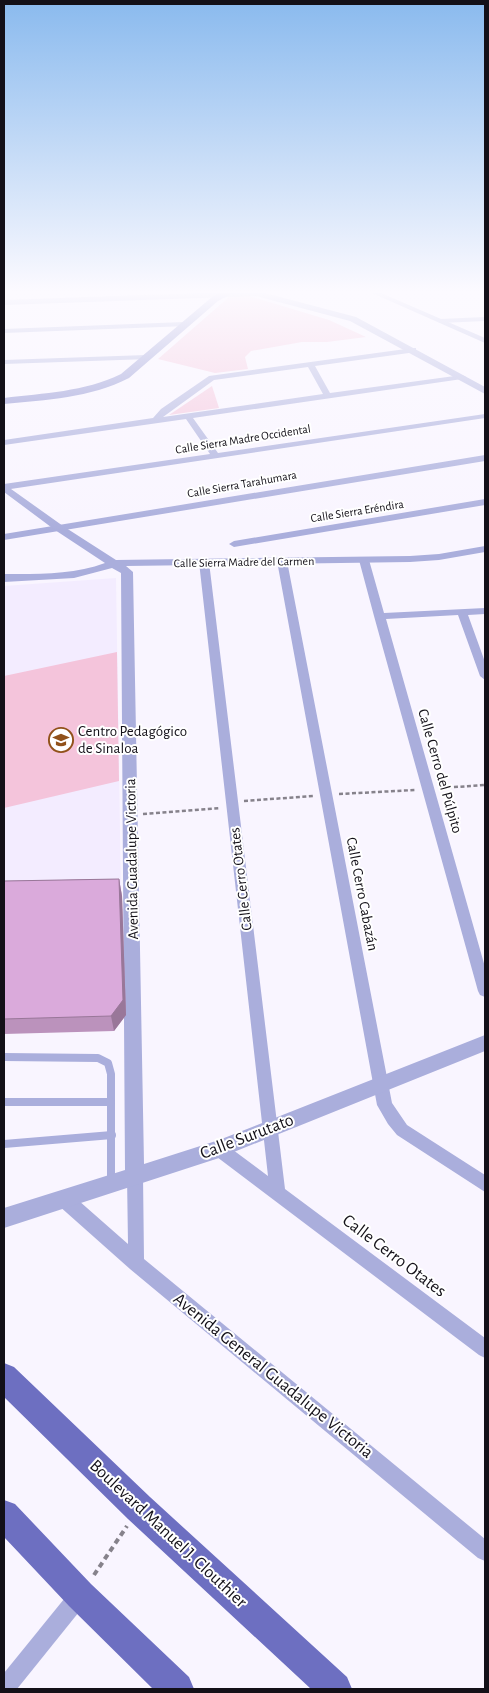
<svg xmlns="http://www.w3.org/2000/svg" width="489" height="1693" font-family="'Alegreya Sans',sans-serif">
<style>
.built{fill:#f3ecff}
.green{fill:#f4c4db}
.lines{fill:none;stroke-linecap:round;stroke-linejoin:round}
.path-far1{stroke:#86828b;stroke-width:2.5;stroke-dasharray:4 2.5;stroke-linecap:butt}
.path{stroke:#86828b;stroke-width:4;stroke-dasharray:5.5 4;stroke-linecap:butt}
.service{stroke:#aaaedc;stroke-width:8}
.pedestrian{fill:#aaaedc;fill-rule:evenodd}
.minor{fill:#aaaedc;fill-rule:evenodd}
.tertiary{fill:#aaaedc;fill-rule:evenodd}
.secondary{fill:#868acd;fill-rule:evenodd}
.primary{fill:#6d6fc1;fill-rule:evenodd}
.wall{fill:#bb92bc}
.shaded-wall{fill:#979}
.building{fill:#daaadb;stroke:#979}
.labels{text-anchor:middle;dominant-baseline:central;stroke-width:4;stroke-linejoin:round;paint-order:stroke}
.far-street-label{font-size:12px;fill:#131018;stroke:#fff}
.poi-label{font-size:15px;fill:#131018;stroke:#fff;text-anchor:start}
.street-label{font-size:15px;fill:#131018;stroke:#fff}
.near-street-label{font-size:18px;fill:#131018;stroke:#fff}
</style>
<rect width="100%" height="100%" fill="#f9f5ff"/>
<!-- built -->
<path class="built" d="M116,578L121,896L4,898V586Z"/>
<!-- green -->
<g class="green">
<path d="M249,296L329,320L366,337L327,342H302L251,351L245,357L248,369L215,373L158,359L229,297Z"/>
<path d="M212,386L219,408L169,415Z"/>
<path d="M117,652L119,781L4,808V676Z"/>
</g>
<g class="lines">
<!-- path-far1 -->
<g class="path-far1">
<path d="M441,788L485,785"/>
<path d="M339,794L415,790"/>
<path d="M244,801L313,796"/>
<path d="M143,814L220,808"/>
</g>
<!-- path -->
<path class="path" d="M94,1575L127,1526"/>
<!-- service -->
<g class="service">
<path d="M4,1057L98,1058L108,1063L111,1074V1183"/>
<path d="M4,1102H111"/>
<path d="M4,1144L112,1135"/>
</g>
<!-- pedestrian -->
<path class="pedestrian" d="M485,317V321L440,323L437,321L440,319Z"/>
<!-- minor -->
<g class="minor">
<path d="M372,293H381L485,338V343Z"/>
<path d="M184,322L188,324L187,326L4,333V329Z"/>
<path d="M413,348H416V352L315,366L330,393L462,375L466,377L462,379L193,418L218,453L485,414V418L4,490V484L210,454L186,419L4,445V440L153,418L161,409L209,376ZM308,367L323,394L163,417L214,380Z"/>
<path d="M146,355H149V359L4,364V360Z"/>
<path d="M485,455V461L4,540V534Z"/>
<path d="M485,499V505L234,547L229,544L234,541Z"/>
<path d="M364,557L369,560L384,613L485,608V614L468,615L485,662V680L480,676L458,615L386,619L485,967V997L480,995L478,991L374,616L359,560Z"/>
<path d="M282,558L287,561L392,1103L407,1125L485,1175V1192L397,1135L388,1124L377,1105L277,561Z"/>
<path d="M204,559L209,562L285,1189L485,1338V1358L479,1355L213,1154L211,1149L213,1144L219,1141L225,1144L268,1176L199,562Z"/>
<path d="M135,1168L141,1170L143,1176L144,1259L485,1539V1561L478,1558L130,1269L58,1205L56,1199L58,1193L64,1191L70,1193L128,1244L127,1176L129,1170Z"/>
<path d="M80,1585L87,1588L90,1595L87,1602L17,1689H4V1673L73,1588Z"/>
</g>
<!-- tertiary -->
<g class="tertiary">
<path d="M198,293H265L356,317L485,387V394L350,321L256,296L4,305V300Z"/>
<path d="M4,484L63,526L116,560L410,556L439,554L485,546V552L439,560L410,562L126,566L133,572L144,1164L219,1140L485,1035V1051L219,1158L4,1228V1208L125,1170L121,573L112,568L74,578L4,582V574C38,574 73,575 105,563L55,530L4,492Z"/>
</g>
<!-- secondary -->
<path class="secondary" d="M220,293H233L218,301L129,378C90,398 46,400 4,404V398C44,393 84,392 121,374L212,297Z"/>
<!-- primary -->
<g class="primary">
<path d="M4,1363L14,1367L150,1497L347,1677L352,1689H311L128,1519L4,1397Z"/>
<path d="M4,1500L15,1504L91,1584L189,1677L194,1689H153L69,1606L4,1537Z"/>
</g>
</g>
<!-- wall -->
<path class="wall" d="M119,879L122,896L126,1015L114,1031L4,1034V881Z"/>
<!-- shaded-wall -->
<path class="shaded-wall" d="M119,879L122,896L126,1015L114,1031L111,1016Z"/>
<!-- building -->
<path class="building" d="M119,879L123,1000L111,1016L4,1019V881Z"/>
<!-- sky -->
<linearGradient id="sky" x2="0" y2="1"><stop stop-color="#8abaee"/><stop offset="0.55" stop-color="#fcfaff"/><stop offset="1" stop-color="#fcfaff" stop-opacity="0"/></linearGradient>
<rect width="489" height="530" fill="url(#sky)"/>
<!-- icons -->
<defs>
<symbol id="university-ring" viewBox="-11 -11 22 22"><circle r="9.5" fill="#fff" stroke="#91511a" stroke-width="1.5"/><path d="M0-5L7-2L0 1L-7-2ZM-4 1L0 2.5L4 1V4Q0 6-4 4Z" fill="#91511a"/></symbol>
</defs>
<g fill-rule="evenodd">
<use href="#university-ring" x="47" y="726" width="28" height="28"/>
</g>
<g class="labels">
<!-- far-street labels -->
<g class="far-street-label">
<text transform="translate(243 439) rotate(-9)">Calle Sierra Madre Occidental</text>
<text transform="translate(242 484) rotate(-10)">Calle Sierra Tarahumara</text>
<text transform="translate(357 511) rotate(-9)">Calle Sierra Eréndira</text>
<text transform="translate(244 562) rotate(-1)">Calle Sierra Madre del Carmen</text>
</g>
<!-- poi labels -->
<g class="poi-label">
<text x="78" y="731">Centro Pedagógico<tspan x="78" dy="17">de Sinaloa</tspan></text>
</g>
<!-- street labels -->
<g class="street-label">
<text transform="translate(440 771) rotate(74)">Calle Cerro del Púlpito</text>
<text transform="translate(132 859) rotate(-91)">Avenida Guadalupe Victoria</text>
<text transform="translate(241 879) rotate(-97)">Calle Cerro Otates</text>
<text transform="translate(362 894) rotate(79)">Calle Cerro Cabazán</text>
</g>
<!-- near-street labels -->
<g class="near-street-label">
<text transform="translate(247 1137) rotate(-21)">Calle Surutato</text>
<text transform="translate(394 1256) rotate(37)">Calle Cerro Otates</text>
<text transform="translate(273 1376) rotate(39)">Avenida General Guadalupe Victoria</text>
<text transform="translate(168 1534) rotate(43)">Boulevard Manuel J. Clouthier</text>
</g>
</g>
<!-- border -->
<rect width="489" height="1693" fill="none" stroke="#131018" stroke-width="10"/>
</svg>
